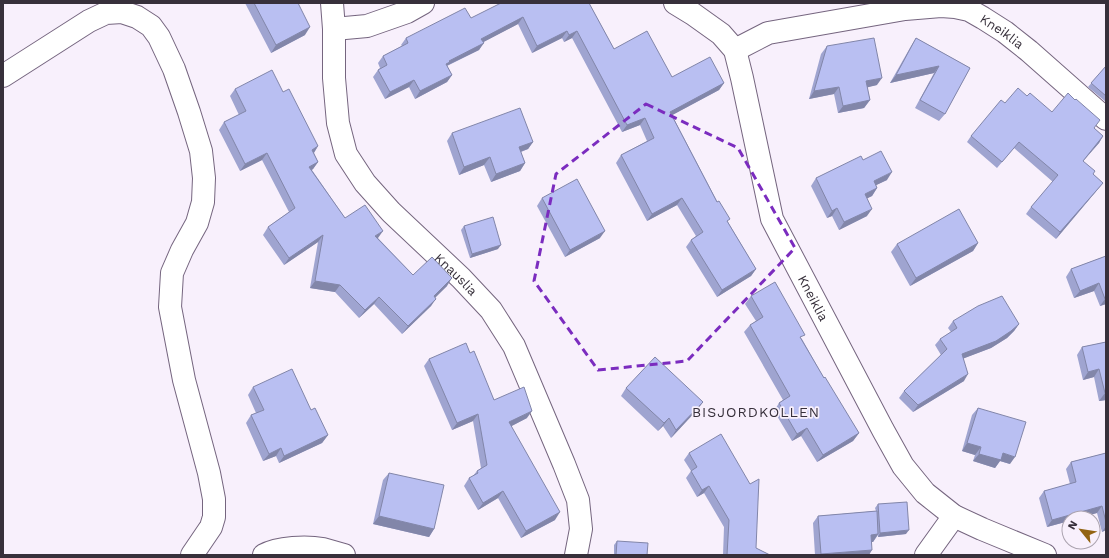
<svg xmlns="http://www.w3.org/2000/svg" width="1109" height="558" font-family="'Work Sans',sans-serif">
<style>
.lines{fill:none;stroke-linecap:round;stroke-linejoin:round}
.minor-casing{stroke:#75657f;stroke-width:24}
.minor{stroke:#fff;stroke-width:22}
.wall{fill:#9fa4d0}
.shaded-wall{fill:#8286a9}
.building{fill:#b9bff2;stroke:#8286a9}
.marked{fill:none;stroke:#7b2cbf;stroke-width:3;stroke-dasharray:8 5;stroke-linejoin:round}
.labels{text-anchor:middle;dominant-baseline:central;stroke-width:3.5;stroke-linejoin:round;paint-order:stroke}
.street-label{font-size:13px;fill:#37303b;stroke:#f8f0fc}
.neighbourhood-label{font-size:14px;letter-spacing:1px;fill:#37303b;stroke:#f8f0fc}
</style>
<rect width="100%" height="100%" fill="#f8f0fc"/>
<g class="lines">
<defs>
<g id="minor">
<path id="s1" d="M332,3L334,29V78L338,123L346,154L365,183L391,212L461,278L491,310L514,346L564,464L578,500L581,529L576,555"/>
<path id="s2" d="M675,3L693,14L721,34L735,50L742,78L772,219L883,430L903,466L925,493L954,516L982,529L1045,555"/>
<path d="M334,29L367,26L407,12L423,3"/>
<path id="s3" d="M735,50L768,33L905,9L941,6L955,7L969,10L983,18L1005,32L1029,51L1106,119"/>
<path d="M3,76L89,21L106,13L122,12L137,17L151,26L159,37L174,69L189,112L201,151L204,178L203,202L197,223L182,250L172,273L170,307L184,380L209,473L214,499V517L211,527L192,555"/>
<path d="M264,555C278,547 307,546 323,549C330,551 337,553 344,555"/>
<path d="M926,555L954,516"/>
</g>
</defs>
<!-- minor casing -->
<use href="#minor" class="minor-casing"/>
<!-- minor -->
<use href="#minor" class="minor"/>
</g>
<!-- wall -->
<g class="wall">
<path d="M245,3H298L305,35L271,53Z"/>
<path d="M589,3L614,49L672,77L724,83L719,90L672,115L728,222L756,269L751,276L717,297L686,247L691,240L696,236L677,205L647,221L616,163L621,155L647,141L640,125L622,132L572,38L564,42L562,38L532,53L518,24L483,42L479,50L447,66L452,75L447,82L415,99L409,87L385,99L373,77L378,70L380,68L378,63L383,56L402,46L401,45L406,38L471,18Z"/>
<path d="M916,38L970,68L945,114L939,121L915,108L934,73L890,83L911,46Z"/>
<path d="M827,46L877,85L867,87L870,100L864,108L838,113L834,94L809,99L821,54Z"/>
<path d="M1106,66V102L1088,87Z"/>
<path d="M235,89L283,92L318,146L314,153L318,162L313,169L312,170L345,218L378,238L413,275L447,286L435,297L431,306L402,334L374,304L359,318L335,292L310,288L318,242L284,265L263,235L268,227L289,212L262,160L240,171L219,130L224,122L239,115L230,96Z"/>
<path d="M1027,96L1052,112L1094,128L1103,136L1099,143L1083,161L1093,174L1103,183L1098,189L1056,239L1026,214L1031,207L1053,182L1014,148L997,168L967,142L971,136L1005,103Z"/>
<path d="M452,133L533,142L528,149L521,152L525,163L520,171L491,182L484,165L459,175L447,141Z"/>
<path d="M863,160L887,180L876,185L877,188L872,196L867,198V216L839,230L832,216L827,218L811,186L816,178Z"/>
<path d="M542,198L600,238L565,257L537,206Z"/>
<path d="M464,226L498,249L470,258L461,230Z"/>
<path d="M978,243L973,251L910,286L891,252L897,244Z"/>
<path d="M1106,256V304L1100,306L1094,291L1074,298L1066,277L1071,269Z"/>
<path d="M751,296L802,339L824,378L859,433L853,441L817,462L801,436L792,441L774,411L779,403L783,400L744,332L750,325L756,321L745,304Z"/>
<path d="M953,321L1019,324L1014,331L1007,338L991,348L964,358V381L913,412L899,398L904,391L941,355L935,345L940,339L951,332L948,328Z"/>
<path d="M1106,342V400L1099,401L1094,377L1083,380L1077,355L1082,347Z"/>
<path d="M470,353L494,400L527,418L511,426L555,520L521,538L498,498L478,510L464,486L469,478L472,477L477,471L481,468L473,421L452,430L424,366L429,359Z"/>
<path d="M253,387L311,410L328,435L322,443L279,463L276,456L263,461L246,423L251,415L256,413L248,395Z"/>
<path d="M626,388L703,402L697,410L671,438L663,426L658,431L621,396Z"/>
<path d="M978,408L1010,464L1000,461L995,468L973,461L975,455L962,451L972,415Z"/>
<path d="M689,453L756,548L770,555H723L724,527L704,493L697,497L686,478L691,471L684,460Z"/>
<path d="M1106,453V530L1102,532L1097,513L1069,518V521L1047,527L1039,498L1044,491L1070,484L1066,469L1071,462Z"/>
<path d="M389,473L434,529L429,537L373,524L383,480Z"/>
<path d="M878,504L906,534L878,537V535L873,542H872L869,555H815L813,523L818,516L876,511L875,508Z"/>
<path d="M617,541L647,555H614V545Z"/>
</g>
<!-- shaded-wall -->
<g class="shaded-wall">
<path d="M523,17L518,24L476,46L481,39Z"/>
<path d="M310,27L305,35L271,53L276,45Z"/>
<path d="M567,31L562,38L532,53L537,46Z"/>
<path d="M577,31L572,38L564,42L569,35Z"/>
<path d="M484,43L479,50L446,66V64L449,61Z"/>
<path d="M939,66L934,73L890,83L896,75Z"/>
<path d="M452,75L447,82L415,99L420,91Z"/>
<path d="M882,78L877,85L861,89L866,81Z"/>
<path d="M414,80L409,87L385,99L390,92Z"/>
<path d="M724,83L719,90L665,119L670,112Z"/>
<path d="M839,87L834,94L809,99L814,91Z"/>
<path d="M870,100L864,108L838,113L843,106Z"/>
<path d="M645,118L640,125L622,132L627,125Z"/>
<path d="M1103,136L1099,143L1078,167L1083,161Z"/>
<path d="M533,142L528,149L514,154L519,147Z"/>
<path d="M318,146L313,154L312,150Z"/>
<path d="M267,153L262,160L240,171L245,164Z"/>
<path d="M490,157L484,165L459,175L464,167Z"/>
<path d="M318,162L313,169L304,174L309,167Z"/>
<path d="M525,163L520,171L491,182L496,174Z"/>
<path d="M892,172L887,180L868,189L874,181Z"/>
<path d="M1103,183L1098,189L1056,239L1060,232Z"/>
<path d="M877,188L872,196L860,202L865,194Z"/>
<path d="M682,198L677,205L647,221L652,214Z"/>
<path d="M837,208L832,216L827,218L832,211Z"/>
<path d="M872,209L867,216L839,230L844,222Z"/>
<path d="M383,231L378,238L370,243L375,236Z"/>
<path d="M605,231L600,238L565,257L570,250Z"/>
<path d="M323,235L318,242L284,265L289,258Z"/>
<path d="M978,243L973,251L910,286L916,278Z"/>
<path d="M501,245L498,249L470,258L472,254Z"/>
<path d="M756,269L751,276L717,297L722,290Z"/>
<path d="M452,278L447,286L429,304L434,296Z"/>
<path d="M315,281L340,285L335,292L310,288Z"/>
<path d="M1099,283L1094,291L1074,298L1080,291Z"/>
<path d="M379,297L374,304L359,318L365,310Z"/>
<path d="M1106,298V304L1100,306L1105,299Z"/>
<path d="M436,299L431,306L402,334L408,326Z"/>
<path d="M1019,324L1014,331L1007,338L991,348L957,361L962,354Z"/>
<path d="M1099,369L1094,377L1083,380L1088,372Z"/>
<path d="M968,374L964,381L913,412L918,405Z"/>
<path d="M1105,393H1106V400L1099,401Z"/>
<path d="M703,402L697,410L671,438L676,430Z"/>
<path d="M532,411L527,418L504,430L509,422Z"/>
<path d="M478,414L473,421L452,430L457,423Z"/>
<path d="M669,418L663,426L658,431L664,423Z"/>
<path d="M807,428L801,436L792,441L797,434Z"/>
<path d="M859,433L853,441L817,462L823,455Z"/>
<path d="M328,435L322,443L279,463L284,456Z"/>
<path d="M967,443L981,447L975,455L962,451Z"/>
<path d="M281,448L276,456L263,461L269,454Z"/>
<path d="M1003,453L1015,457L1010,464L1000,461L995,468L973,461L979,454Z"/>
<path d="M709,486L704,493L697,497L702,490Z"/>
<path d="M503,491L498,498L478,510L483,503Z"/>
<path d="M1102,506L1097,513L1080,518H1069V521L1047,527L1052,520Z"/>
<path d="M560,512L555,520L521,538L526,531Z"/>
<path d="M379,516L434,529L429,537L373,524Z"/>
<path d="M1106,526V530L1102,532Z"/>
<path d="M909,530L906,534L878,537L880,533Z"/>
<path d="M878,534L873,542H866L871,535Z"/>
<path d="M872,550L869,555H821V554Z"/>
</g>
<!-- building -->
<g class="building">
<path d="M254,3H298L310,27L276,45Z"/>
<path d="M501,3H589L614,49L647,31L672,77L710,57L724,83L670,112L717,202L719,201L730,219L727,221L756,269L722,290L691,240L703,232L682,198L652,214L621,155L654,138L645,118L627,125L577,31L569,35L567,31L537,46L523,17L481,39L484,43L449,61L450,62L446,64L452,75L420,91L414,80L390,92L378,70L387,65L383,56L408,43L406,38L465,8L471,18Z"/>
<path d="M874,38L882,78L866,81L870,100L843,106L839,87L814,91L827,46Z"/>
<path d="M916,38L970,68L945,114L920,100L939,66L896,75Z"/>
<path d="M1106,66V96L1091,83Z"/>
<path d="M272,70L283,92L289,89L318,146L312,150L318,162L309,167L345,218L365,205L383,231L375,236L413,275L432,257L452,278L434,296L436,299L408,326L379,297L365,310L340,285L315,281L323,235L289,258L268,227L295,208L267,153L245,164L224,122L246,111L235,89Z"/>
<path d="M1018,88L1027,96L1030,93L1052,112L1068,93L1075,100L1076,99L1100,120L1094,128L1103,136L1083,161L1095,171L1093,174L1103,183L1060,232L1031,207L1058,175L1019,142L1002,162L971,136L1001,100L1005,103Z"/>
<path d="M520,108L533,142L519,147L525,163L496,174L490,157L464,167L452,133Z"/>
<path d="M881,151L892,172L874,181L877,188L865,194L872,209L844,222L837,208L832,211L816,178L861,156L863,160Z"/>
<path d="M577,179L605,231L570,250L542,198Z"/>
<path d="M959,209L978,243L916,278L897,244Z"/>
<path d="M493,217L501,245L472,254L464,226Z"/>
<path d="M1106,256V298L1105,299L1099,283L1080,291L1071,269Z"/>
<path d="M775,282L805,335L800,337L824,378L825,377L859,433L823,455L807,428L797,434L779,403L790,396L750,325L763,317L751,296Z"/>
<path d="M1002,296L1019,324L1011,331L996,341L962,354L968,374L918,405L904,391L947,349L940,339L957,328L953,321L978,306Z"/>
<path d="M1106,342V393H1105L1099,369L1088,372L1082,347Z"/>
<path d="M466,343L470,353L474,351L494,400L524,387L532,411L509,422L560,512L526,531L503,491L483,503L469,478L478,473L477,471L487,465L478,414L457,423L429,359Z"/>
<path d="M655,357L703,402L676,430L669,418L664,423L626,388Z"/>
<path d="M292,369L311,410L315,408L328,435L284,456L281,448L269,454L251,415L264,410L253,387Z"/>
<path d="M978,408L1026,422L1015,457L1003,453L1001,460L979,454L981,447L967,443Z"/>
<path d="M721,434L750,484L759,479L756,548L770,555H727L729,520L709,486L702,490L691,471L697,467L689,453Z"/>
<path d="M1106,453V522L1102,506L1052,520L1044,491L1076,482L1071,462Z"/>
<path d="M389,473L444,485L434,529L379,516Z"/>
<path d="M907,502L909,530L880,533L878,504Z"/>
<path d="M877,511L878,534L871,535L872,550L821,554L818,516Z"/>
<path d="M617,541L648,543L647,555H616Z"/>
</g>
<!-- marked area -->
<path class="marked" d="M646,104L738,148L795,248L687,361L598,370L534,281L556,174Z"/>
<g class="labels">
<!-- street labels -->
<g class="street-label">
<text stroke="none"><textPath href="#s3" startOffset="280">Kneiklia</textPath></text>
<text stroke="none"><textPath href="#s1" startOffset="316">Knauslia</textPath></text>
<text stroke="none"><textPath href="#s2" startOffset="339">Kneiklia</textPath></text>
</g>
<!-- neighbourhood labels -->
<g class="neighbourhood-label">
<text x="756" y="412">BISJORDKOLLEN</text>
</g>
</g>
<!-- border -->
<rect width="1109" height="558" fill="none" stroke="#37303b" stroke-width="8"/>
<!-- north arrow -->
<g transform="translate(1081 530) rotate(300)"><circle r="19" fill="#f8f0fc" stroke="#aba3af"/>
<path d="M0-3L7 15L0 10L-7 15Z" fill="#936412"/>
<text y="-6" font-size="11" font-weight="bold" text-anchor="middle" fill="#37303b">N</text>
</g>
</svg>
